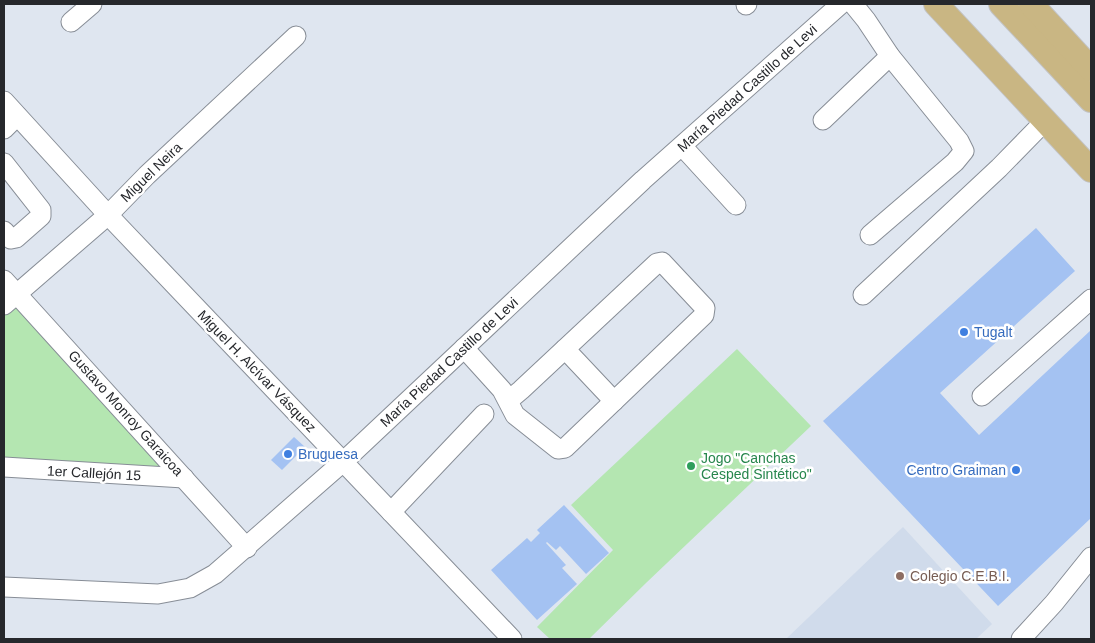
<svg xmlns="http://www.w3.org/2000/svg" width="1095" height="643" font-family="Arial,sans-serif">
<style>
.built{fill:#d0dbeb}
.green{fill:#b4e6b1}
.building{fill:#a4c2f2}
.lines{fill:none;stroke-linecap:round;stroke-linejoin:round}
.minor-casing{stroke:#878d96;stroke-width:21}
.major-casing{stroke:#c2c3c4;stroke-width:26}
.minor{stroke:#fff;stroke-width:19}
.major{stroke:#c9b683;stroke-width:24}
.shop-dot{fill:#3f7fe0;stroke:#fff;stroke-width:2}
.leisure-dot{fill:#2e9e5b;stroke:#fff;stroke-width:2}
.education-dot{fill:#8d6e63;stroke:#fff;stroke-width:2}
.labels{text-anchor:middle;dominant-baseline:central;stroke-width:5;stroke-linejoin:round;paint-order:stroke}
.street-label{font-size:14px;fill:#26282c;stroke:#fff}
.shop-label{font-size:14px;fill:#366cbe;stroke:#fff;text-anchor:start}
.leisure-label{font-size:14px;fill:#27864d;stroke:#fff;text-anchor:start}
.education-label{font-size:14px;fill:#785e54;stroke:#fff;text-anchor:start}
</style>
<rect width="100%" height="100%" fill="#dfe6f0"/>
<!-- built -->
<path class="built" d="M903,527L992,624L976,639H786Z"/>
<!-- green -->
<g class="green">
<path d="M20,298L175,470L4,457V313Z"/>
<path d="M737,349L811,426L646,583L589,639H550L537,627L613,550L571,505Z"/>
</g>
<!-- building -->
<g class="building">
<path d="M1036,228L1075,271L940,393L979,435L1091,330V518L998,606L823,421Z"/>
<path d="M294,437L305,447L282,470L271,460Z"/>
<path d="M564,505L609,553L586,574L560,546L556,550L547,542L546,543L566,565L562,568L577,584L537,620L491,570L527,538L531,542L540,533L537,530Z"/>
</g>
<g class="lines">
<defs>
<g id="minor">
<path d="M853,4L866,20L890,56L959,141L964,151L955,162L870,235"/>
<path d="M746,5L747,4"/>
<path d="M71,22L92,4"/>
<path d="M4,101L108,215L512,639"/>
<path d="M823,120L890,56"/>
<path d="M4,129L17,116"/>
<path d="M682,146L736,205"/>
<path d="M4,163L41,210V216L16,238L11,239L4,231"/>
<path d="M4,280L247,548"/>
<path d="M863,295L999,168L1045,121"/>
<path d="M4,305L108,215L147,175L296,36"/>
<path d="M464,348L502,390L515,415L558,449L565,448L704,315L705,308L662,262L657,263L521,390L508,401"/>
<path d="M565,349L614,401"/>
<path d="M982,396L1091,299"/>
<path d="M4,467L184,478"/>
<path d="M391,512L484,414"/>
<path d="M4,587L158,594L190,588L215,574L344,461L643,180L841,4"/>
<path d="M1021,639L1054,603L1091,557"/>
</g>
<g id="major">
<path d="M936,4L1091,170"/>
<path d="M1001,4L1091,100"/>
<path d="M1031,4L1091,69"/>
</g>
</defs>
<!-- minor casing -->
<use href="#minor" class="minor-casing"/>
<!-- major casing -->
<use href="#major" class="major-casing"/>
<!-- minor -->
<use href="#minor" class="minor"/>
<!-- major -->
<use href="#major" class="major"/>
</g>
<!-- markers -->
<g class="shop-dot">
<circle cx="964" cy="332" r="5"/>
<circle cx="288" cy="454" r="5"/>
<circle cx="1016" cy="470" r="5"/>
</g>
<circle class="leisure-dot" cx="691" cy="466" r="5"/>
<circle class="education-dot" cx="900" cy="576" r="5"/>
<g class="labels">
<!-- street labels -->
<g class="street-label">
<text transform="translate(747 88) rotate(-42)">María Piedad Castillo de Levi</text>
<text transform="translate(151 172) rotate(-44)">Miguel Neira</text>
<text transform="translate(449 362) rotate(-43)">María Piedad Castillo de Levi</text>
<text transform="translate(257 371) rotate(46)">Miguel H. Alcívar Vásquez</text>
<text transform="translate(126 413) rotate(48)">Gustavo Monroy Garaicoa</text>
<text transform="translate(94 473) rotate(3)">1er Callejón 15</text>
</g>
<!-- shop labels -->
<g class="shop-label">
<text x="974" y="332">Tugalt</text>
<text x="298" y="454">Bruguesa</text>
<text x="1006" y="470" text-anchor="end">Centro Graiman</text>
</g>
<!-- leisure labels -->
<g class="leisure-label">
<text x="701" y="458">Jogo "Canchas<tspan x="701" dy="16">Cesped Sintético"</tspan></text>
</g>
<!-- education labels -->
<g class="education-label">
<text x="910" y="576">Colegio C.E.B.I.</text>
</g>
</g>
<!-- border -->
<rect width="1095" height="643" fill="none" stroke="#26282c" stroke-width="10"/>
</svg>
